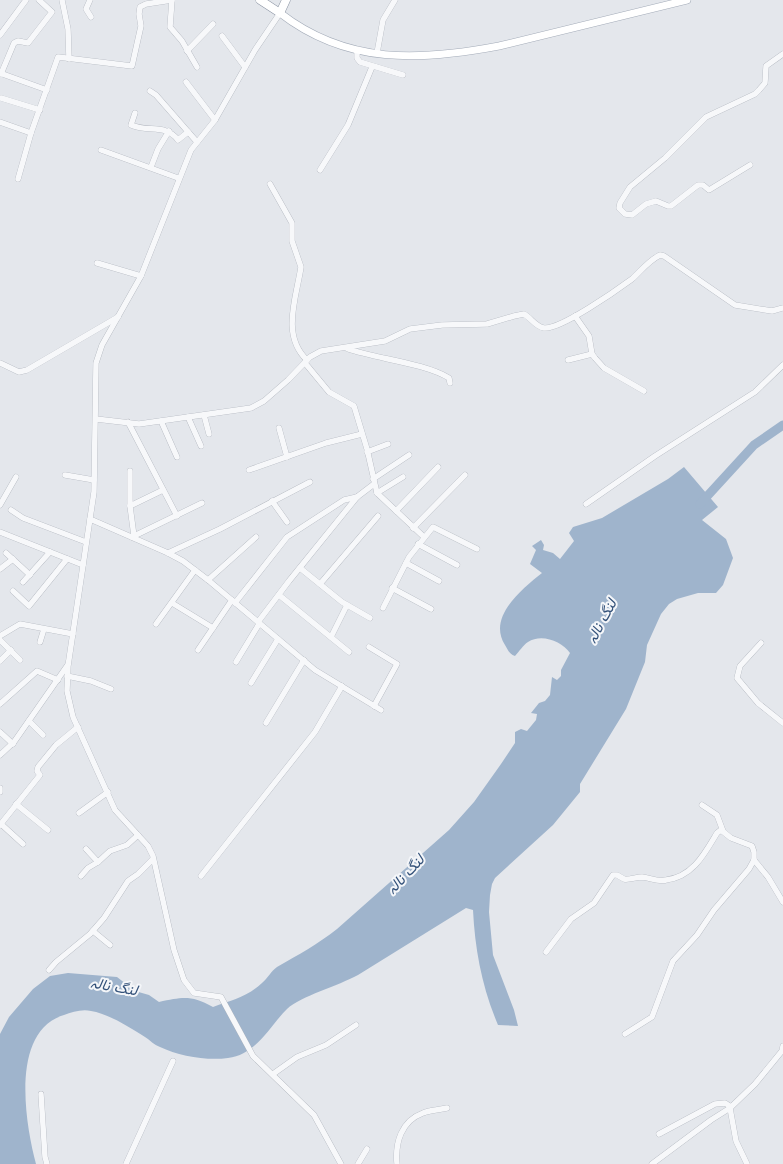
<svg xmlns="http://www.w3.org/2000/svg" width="783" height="1164" font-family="Poppins,Vazirmatn,sans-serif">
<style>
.water{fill:#9fb4cc}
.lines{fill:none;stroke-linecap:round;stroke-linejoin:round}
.river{stroke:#9fb4cc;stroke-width:9}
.minor-casing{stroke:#a9aeb7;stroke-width:6}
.major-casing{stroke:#a3abb8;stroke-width:8}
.highway-casing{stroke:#8b94a3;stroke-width:9}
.minor{stroke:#f7f8fa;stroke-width:5.5}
.major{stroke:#fff;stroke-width:7}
.highway{stroke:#fff;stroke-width:8}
.labels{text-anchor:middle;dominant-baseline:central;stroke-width:4;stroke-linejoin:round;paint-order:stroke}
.water-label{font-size:15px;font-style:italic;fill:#34527a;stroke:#f4f6f9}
</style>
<rect width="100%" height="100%" fill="#e4e7ec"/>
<!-- water -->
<path class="water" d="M684,467L718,507L702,520L726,539L733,558L723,585L716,593H698L677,599L669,604L661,614L647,645L645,662L626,709L580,784V792L553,825L495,878L492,884L490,895L489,912L493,955L514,1010L518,1026L498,1025C482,987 475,950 473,910L466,908L358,975C338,986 301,996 287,1009C269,1027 256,1055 228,1058C207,1061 179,1056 160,1047C154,1045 150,1040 145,1037C129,1027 109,1014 91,1011C82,1009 72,1012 64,1015C10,1031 25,1123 36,1164H0V1034L9,1017L33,989L50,976L68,973L117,977L135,991L149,995L159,1002C183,997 191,995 213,1007C232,1000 247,997 262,983C268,978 271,971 277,967C298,955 318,944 337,929L449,830L474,802L501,764L515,743V732L521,729L527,731L536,720L537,714L531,713L539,703L545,701L550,695L552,677L557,680L561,676V670L570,653C562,641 541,633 528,642C523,645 519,652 515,656C509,654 508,650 505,645C487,617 522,589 542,573L530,564L536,550L532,546L541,540L544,545L543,550L553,553L560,559L574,541L569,533L573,527L602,518L668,479Z"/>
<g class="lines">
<!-- river -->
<path class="river" d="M700,504L754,445L783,425"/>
<defs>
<g id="minor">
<path d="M62,0L68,29L69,59"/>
<path d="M90,0L86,9L91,17"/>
<path d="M172,0L170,27L182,41L197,67"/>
<path d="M280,13L255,50L215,120L191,150L141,276L102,345L96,363L94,492L68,666L67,691L73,717L115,810L148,846L153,856L174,950L184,980L194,993L221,997L253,1056L314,1115L341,1164"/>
<path d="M0,35L26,0"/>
<path d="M222,36L245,67"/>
<path d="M357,50V58L360,62L403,75"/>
<path d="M187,51L213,24"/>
<path d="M377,53L383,20L395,0"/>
<path d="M0,73L47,90"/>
<path d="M1,74L14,43L18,41L28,43L52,12L39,0"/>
<path d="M186,82L215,120"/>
<path d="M150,91L156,95L197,142"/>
<path d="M1,98L40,110"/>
<path d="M135,113L131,125C149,133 165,123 178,140L188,132"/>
<path d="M0,122L31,133"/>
<path d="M101,150L178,178"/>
<path d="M750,165L709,190L703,185H698L671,206H668L656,201L646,204L632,215L625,214L619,208L620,203L630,187L665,158L706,117L755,94L759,90L765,83L766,66L783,54"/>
<path d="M151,167L158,149L169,131"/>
<path d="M320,170L348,125L372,67"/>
<path d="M18,179L31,133L58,57L132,66L141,26L139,14L140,7L146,4L172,0"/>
<path d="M270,184L292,223V241L301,267C296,299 281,335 307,360"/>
<path d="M97,263L141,276"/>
<path d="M575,316L589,336L592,354L595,358L604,368L644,391"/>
<path d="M348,349C378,359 424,363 449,378L450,383"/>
<path d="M568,360L592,354"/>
<path d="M0,363L19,372L27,370L118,317"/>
<path d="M305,363L329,392L354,406L367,449L377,493L424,537"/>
<path d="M204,415L209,434"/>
<path d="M188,417L201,446"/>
<path d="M96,419L139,424L251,408L264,401L288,380L310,357L321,351L385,341L410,329L442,325L487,324L514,316L524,314C531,318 536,327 544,328C560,330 617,290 632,279C641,271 648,261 660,255L664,256L735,305L772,311L783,308"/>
<path d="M161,421L177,457"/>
<path d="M128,422L177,516"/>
<path d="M279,428L287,457"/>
<path d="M367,452L388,444"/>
<path d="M249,470L326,443L362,434"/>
<path d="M130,471V506L134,536"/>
<path d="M65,475L94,480"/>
<path d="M373,479L409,455"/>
<path d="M377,493L403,477"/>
<path d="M272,501L287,522"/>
<path d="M586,504L655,456L755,392L783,365"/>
<path d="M0,505L16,477"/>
<path d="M130,506L163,490"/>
<path d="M11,510L23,518L86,542"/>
<path d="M396,511L438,467"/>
<path d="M90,519L168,553L183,561L208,580L315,670L381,710"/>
<path d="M413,528L465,475"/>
<path d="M0,532L83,565"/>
<path d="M132,537L202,503"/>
<path d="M418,544L457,565"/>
<path d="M6,553L30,575"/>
<path d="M168,553L220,529L310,482"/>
<path d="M406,563L439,581"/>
<path d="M300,568L342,602L370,618"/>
<path d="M0,569L13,559"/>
<path d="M208,580L256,537"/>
<path d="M23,582L50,552"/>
<path d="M320,584L378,516"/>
<path d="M392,588L431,609"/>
<path d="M13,591L29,606L67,559"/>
<path d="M279,595L349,652"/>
<path d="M172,603L213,628"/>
<path d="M235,603L287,537L344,500L357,497L374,484"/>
<path d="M383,608L409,557L433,527L477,549"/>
<path d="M258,622L289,581L357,497"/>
<path d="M156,624L195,570"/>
<path d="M0,636L20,624L73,634"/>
<path d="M331,637L347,605"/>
<path d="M0,640L20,660"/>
<path d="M40,642L44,629"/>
<path d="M761,643L740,666L737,678L758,703L783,723"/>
<path d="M369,647L397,664L374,706"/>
<path d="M198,650L232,600"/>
<path d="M0,661L11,650"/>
<path d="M236,662L259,624"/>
<path d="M67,676L91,681L111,689"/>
<path d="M251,683L278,639"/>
<path d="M0,704L37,671L58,680"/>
<path d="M29,721L43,735"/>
<path d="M266,723L304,660"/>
<path d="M0,732L13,744"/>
<path d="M0,755L14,742L67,666"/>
<path d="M0,788V792"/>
<path d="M16,804L48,830"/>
<path d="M702,805L717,815L723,831"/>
<path d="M79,813L108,792"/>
<path d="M1,824L23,844"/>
<path d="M0,825L40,775L37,771L38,767L56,745L78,727"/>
<path d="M86,849L98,862"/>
<path d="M754,860L768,877L783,902"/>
<path d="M81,876L88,868L98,862L110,851L127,845L138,835"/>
<path d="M201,876L315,732L342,686"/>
<path d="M93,931L110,945"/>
<path d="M546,952L571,919L594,903L613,875H617L624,879C630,880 636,877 642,877C651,878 658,882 666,880C693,877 705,853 717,833L721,830L731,838L752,846L754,852V860L749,869L714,910L697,935L673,961L652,1017L625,1034"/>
<path d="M49,970L56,962L90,934L104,918L128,881L138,874L153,859"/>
<path d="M273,1074L297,1057L326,1045L356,1025"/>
<path d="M41,1094L45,1157L47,1164"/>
<path d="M730,1108L736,1141L747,1164"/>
<path d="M659,1134L715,1104L725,1103L731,1107"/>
<path d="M126,1164L173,1061"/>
<path d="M358,1164L367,1149"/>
<path d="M397,1164C395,1143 401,1121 423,1113C430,1110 439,1110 447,1108"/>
<path d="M652,1164L711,1120L730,1108L755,1084L782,1051L783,1046"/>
</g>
<path id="major" d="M280,13C347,65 420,61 499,46L687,0"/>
<path id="highway" d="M260,0L280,13L286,0"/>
</defs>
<!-- minor casing -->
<use href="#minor" class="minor-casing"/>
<!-- major casing -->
<use href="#major" class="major-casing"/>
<!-- highway casing -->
<use href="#highway" class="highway-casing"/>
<!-- minor -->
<use href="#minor" class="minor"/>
<!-- major -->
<use href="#major" class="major"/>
<!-- highway -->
<use href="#highway" class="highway"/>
</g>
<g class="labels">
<!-- water labels -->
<g class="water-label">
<text transform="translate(601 621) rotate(-62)">لنگ نالہ</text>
<text transform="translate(405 874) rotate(-47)">لنگ نالہ</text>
<text transform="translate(114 986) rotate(10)">لنگ نالہ</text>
</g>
</g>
</svg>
